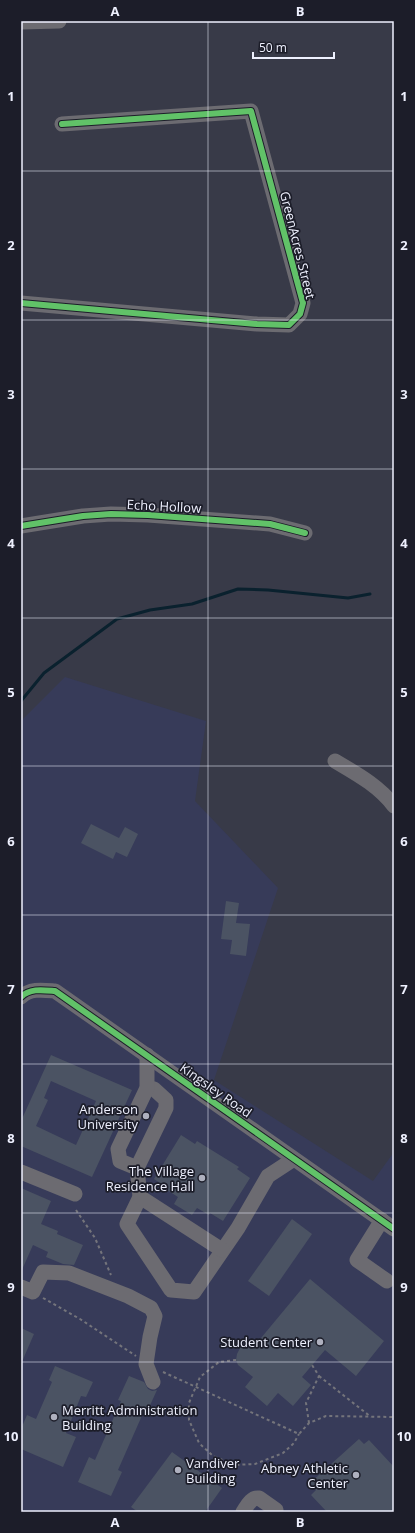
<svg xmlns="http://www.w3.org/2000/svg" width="415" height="1533" font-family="'Open Sans',sans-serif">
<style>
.built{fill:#373b59}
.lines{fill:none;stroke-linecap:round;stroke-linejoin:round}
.stream{stroke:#0a212e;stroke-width:3}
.building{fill:#4b5363;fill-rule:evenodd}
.path{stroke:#74747b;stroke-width:2;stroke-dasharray:3 3;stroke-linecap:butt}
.minor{stroke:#6c6b71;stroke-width:15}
.cycleway-casing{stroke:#1c1d29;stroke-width:8}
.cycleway{stroke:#61c268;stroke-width:6}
.grid{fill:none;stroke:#eef0fe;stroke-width:1;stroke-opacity:0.55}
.poi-dot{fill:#aeb0be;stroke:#1c1d29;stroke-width:1.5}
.labels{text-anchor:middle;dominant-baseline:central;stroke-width:3.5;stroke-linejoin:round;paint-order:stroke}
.street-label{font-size:13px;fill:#eef0fe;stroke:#1c1d29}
.poi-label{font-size:13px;fill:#eef0fe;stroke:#1c1d29;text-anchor:end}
.neatline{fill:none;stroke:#eef0fe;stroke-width:1.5}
.grid-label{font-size:13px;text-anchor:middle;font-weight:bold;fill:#eef0fe}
</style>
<rect width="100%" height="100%" fill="#383a48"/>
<!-- built -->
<path class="built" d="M65,677L206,721L195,801L278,888L214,1080L373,1181L394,1152V1512H21V721Z"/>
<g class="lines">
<!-- stream -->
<path class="stream" d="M21,701L44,673L117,619L150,610L192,604L238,589L268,590L348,598L370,594"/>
</g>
<!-- building -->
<g class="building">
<path d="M91,824L119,838L125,827L138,834L127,857L116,852L113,859L81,843Z"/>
<path d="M226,901L239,903L236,923L250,924L246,956L230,954L232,940L221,939Z"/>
<path d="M51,1055L132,1090L92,1177L21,1146V1121ZM51,1081L96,1101L76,1145L36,1126L48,1100L44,1098Z"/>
<path d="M181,1135L195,1144L197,1141L239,1167L237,1169L250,1178L223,1221L210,1213L209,1215L197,1208L192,1215L174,1204L178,1197L167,1190L168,1188L154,1179Z"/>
<path d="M21,1188L51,1201L41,1224L58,1231L57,1234L83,1245L74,1265L63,1264L46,1257L48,1252L33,1245L21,1272Z"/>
<path d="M292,1219L312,1234L269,1296L248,1281Z"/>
<path d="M310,1279L384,1341L356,1376L325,1350L302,1377L311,1385L293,1406L278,1393L267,1406L245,1387L253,1377L238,1365L236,1360L237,1354L240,1348L247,1344H256Z"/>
<path d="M21,1328L34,1334L21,1364Z"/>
<path d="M55,1366L93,1382L86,1397L81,1396L66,1433L76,1437L63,1467L21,1449V1429L27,1415L36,1419L52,1382L49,1380Z"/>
<path d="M129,1376L144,1382L148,1389L152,1391L157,1390L147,1412L144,1411L118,1470L122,1472L111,1496L78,1482L89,1457L95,1460L121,1401L118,1400Z"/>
<path d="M359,1439L364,1444L369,1440L394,1467V1512H327L311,1495L316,1490L310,1483Z"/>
<path d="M172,1452L222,1488L205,1512H138L131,1507Z"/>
</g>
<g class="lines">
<!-- path -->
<g class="path">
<path d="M76,1210L95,1238L111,1275"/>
<path d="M43,1298L80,1319L136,1356"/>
<path d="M236,1360L219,1362L200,1377L189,1403V1420L199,1443L213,1456L234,1465L255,1464L283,1453L294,1443L299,1434"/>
<path d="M163,1372L299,1434L309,1423L326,1416L394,1417"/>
<path d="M319,1376L371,1417"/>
<path d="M309,1423L306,1403L319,1376L312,1365"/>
</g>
<!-- minor -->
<g class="minor">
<path d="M21,22L59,21"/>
<path d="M21,303L257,324L289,325L300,314L303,303L251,111L62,124"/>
<path d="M21,526L83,516L111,514L148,515L270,524L305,533"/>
<path d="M335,761C357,774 379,786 394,806"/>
<path d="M21,997C30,988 43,990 55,991L394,1229"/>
<path d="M147,1088L154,1089L166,1100V1108L137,1168L140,1197L127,1224L171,1290L194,1292L238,1228L268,1176L294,1159"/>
<path d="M137,1168L120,1161L118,1149L147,1088V1055"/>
<path d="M21,1172L75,1194"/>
<path d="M140,1197L222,1250"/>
<path d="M382,1220L357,1260L387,1281"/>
<path d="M21,1287L33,1292L43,1272L69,1273L128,1296L151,1308L155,1316L150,1337L146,1364L153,1382"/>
<path d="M243,1512C247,1506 251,1497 259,1498L276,1510"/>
</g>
<defs>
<g id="cycleway">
<path d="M21,303L257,324L289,325L300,314L303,303L251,111L62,124"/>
<path d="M21,526L83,516L111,514L148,515L270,524L305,533"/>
<path d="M21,997C30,988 43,990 55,991L394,1229"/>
</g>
</defs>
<!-- cycleway casing -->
<use href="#cycleway" class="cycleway-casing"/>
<!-- cycleway -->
<use href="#cycleway" class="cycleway"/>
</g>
<!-- grid -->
<path class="grid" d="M208,21V1512M21,171H394M21,320H394M21,469H394M21,618H394M21,766H394M21,915H394M21,1064H394M21,1213H394M21,1362H394"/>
<!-- markers -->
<g class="poi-dot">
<circle cx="146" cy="1116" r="4"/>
<circle cx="202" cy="1178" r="4"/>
<circle cx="320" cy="1342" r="4"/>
<circle cx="54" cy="1417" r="4"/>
<circle cx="178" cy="1470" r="4"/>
<circle cx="356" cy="1475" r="4"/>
</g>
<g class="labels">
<!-- street labels -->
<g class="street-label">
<text transform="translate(298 245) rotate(76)">GreenAcres Street</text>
<text transform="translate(164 506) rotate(3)">Echo Hollow</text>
<text transform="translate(216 1090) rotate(35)">Kingsley Road</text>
</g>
<!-- poi labels -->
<g class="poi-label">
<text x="138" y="1109">Anderson<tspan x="138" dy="15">University</tspan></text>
<text x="194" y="1171">The Village<tspan x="194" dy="15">Residence Hall</tspan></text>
<text x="312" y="1342">Student Center</text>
<text x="62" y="1410" text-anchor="start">Merritt Administration<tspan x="62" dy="15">Building</tspan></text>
<text x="186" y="1463" text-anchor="start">Vandiver<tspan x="186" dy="15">Building</tspan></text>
<text x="348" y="1468">Abney Athletic<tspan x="348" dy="15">Center</tspan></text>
</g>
</g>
<!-- border -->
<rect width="415" height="1533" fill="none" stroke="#1c1d29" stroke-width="44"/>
<!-- scale -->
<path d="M253 52v6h81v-6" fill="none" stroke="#eef0fe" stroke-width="2"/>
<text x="259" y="52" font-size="12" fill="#eef0fe" stroke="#1c1d29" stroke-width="3" paint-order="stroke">50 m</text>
<rect x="22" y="22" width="371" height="1489" class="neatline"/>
<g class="grid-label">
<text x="115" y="16">A</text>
<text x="300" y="16">B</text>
<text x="11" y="101">1</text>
<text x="404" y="101">1</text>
<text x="11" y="250">2</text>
<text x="404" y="250">2</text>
<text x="11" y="399">3</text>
<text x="404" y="399">3</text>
<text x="11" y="548">4</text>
<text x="404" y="548">4</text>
<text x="11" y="697">5</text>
<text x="404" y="697">5</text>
<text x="11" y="846">6</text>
<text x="404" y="846">6</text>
<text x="11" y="994">7</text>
<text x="404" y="994">7</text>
<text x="11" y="1143">8</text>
<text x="404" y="1143">8</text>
<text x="11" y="1292">9</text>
<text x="404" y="1292">9</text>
<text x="11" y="1441">10</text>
<text x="404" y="1441">10</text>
<text x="115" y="1527">A</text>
<text x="300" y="1527">B</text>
</g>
</svg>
